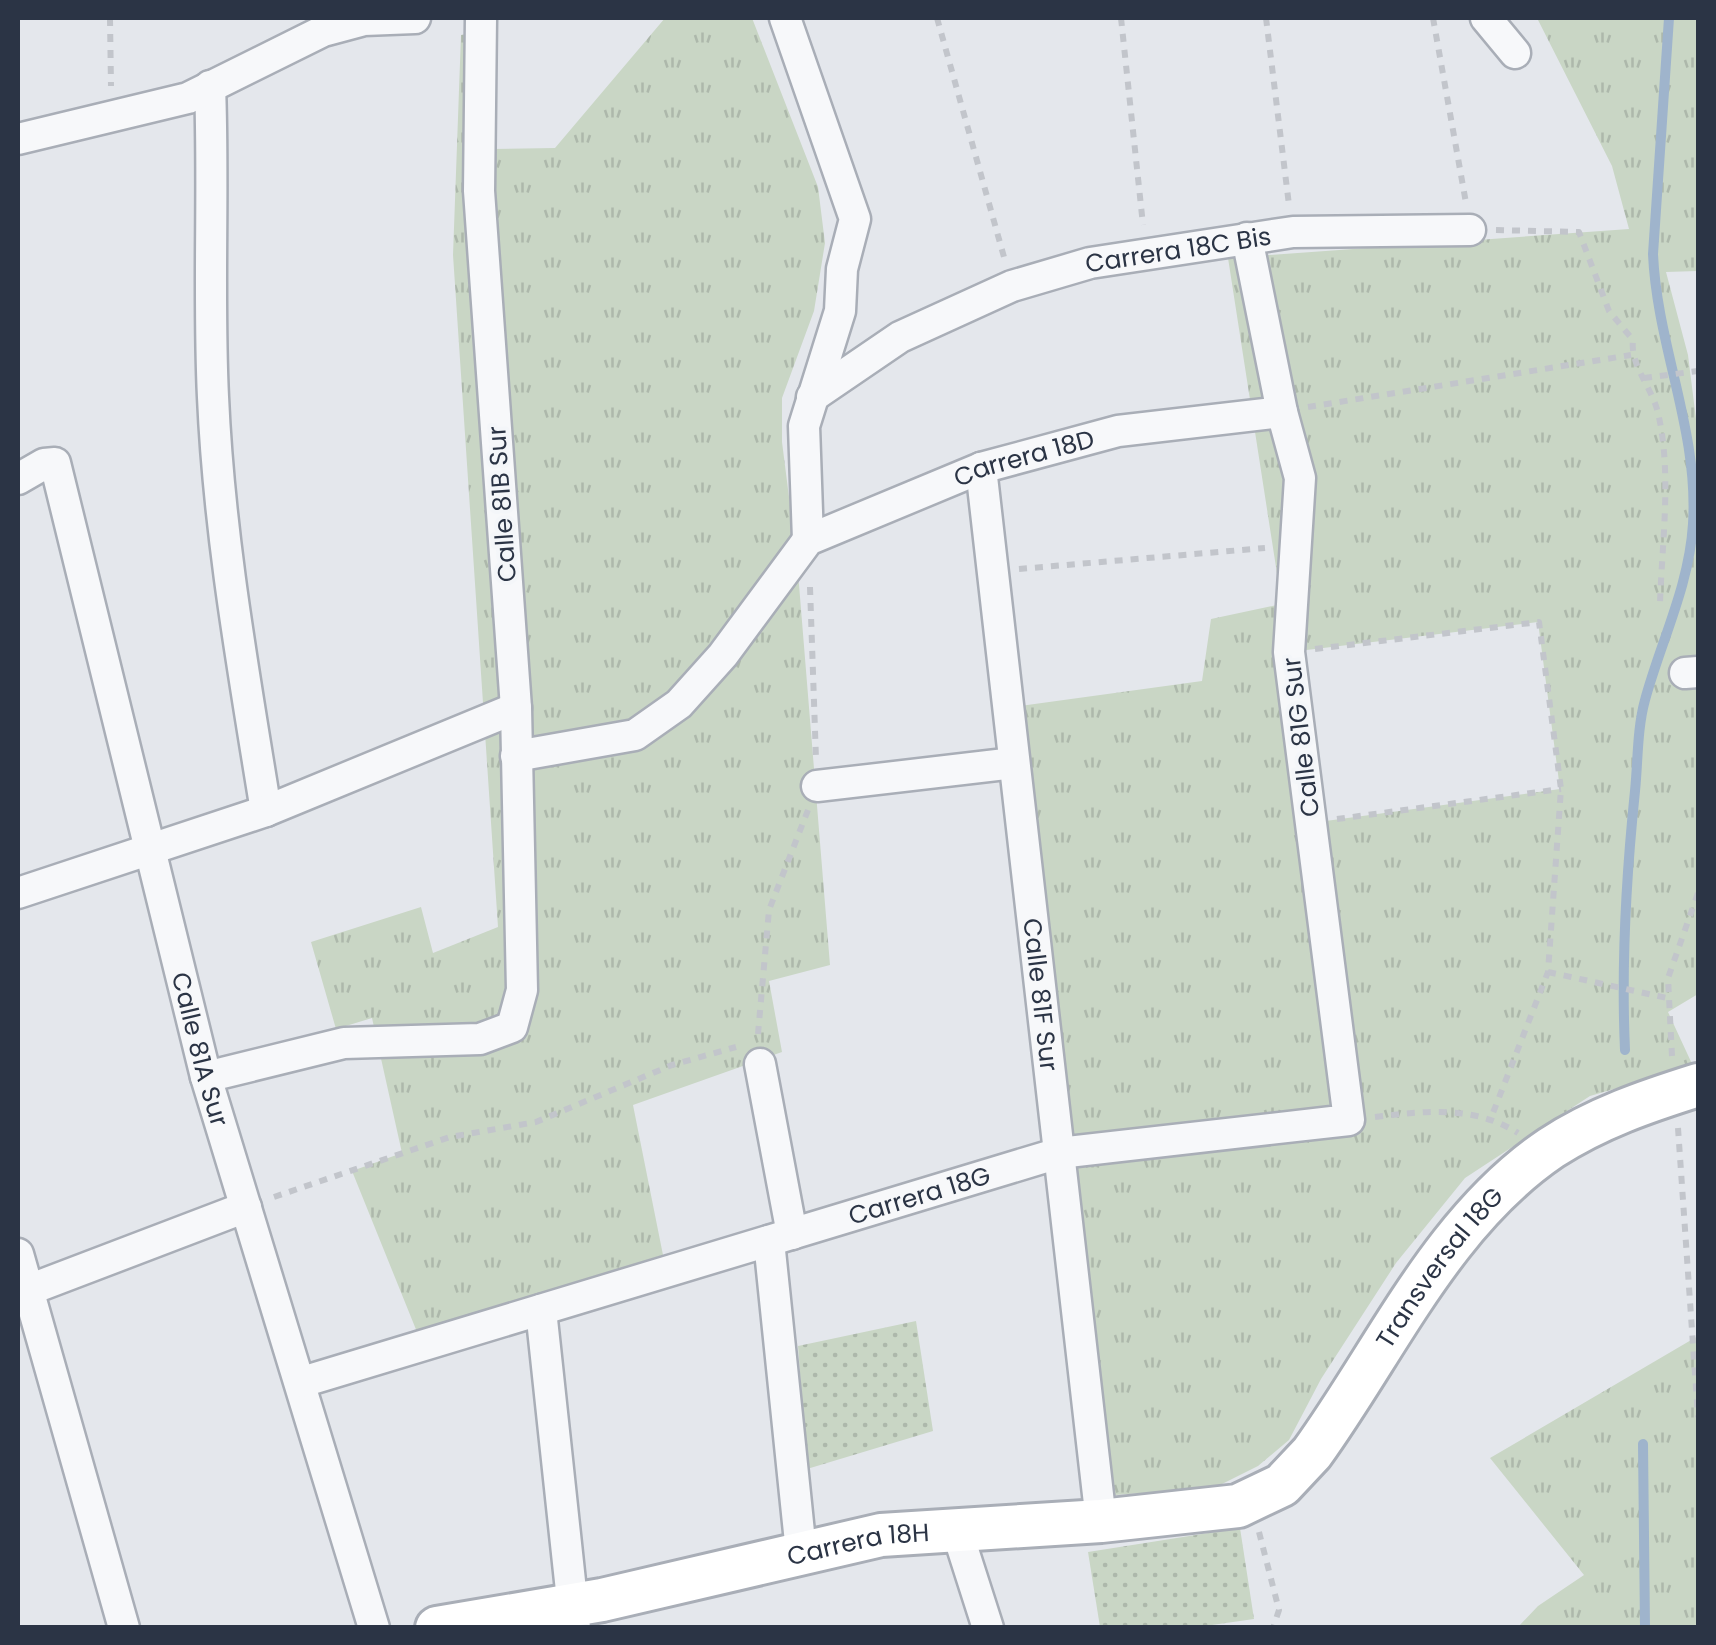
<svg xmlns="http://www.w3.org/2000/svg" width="1716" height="1645" font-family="Poppins,sans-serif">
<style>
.grass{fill:url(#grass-tufts);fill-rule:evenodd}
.park{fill:url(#park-dots)}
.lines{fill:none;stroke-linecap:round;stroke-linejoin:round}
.stream{stroke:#9fb4cc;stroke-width:10}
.street-casing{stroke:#a9aeb7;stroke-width:35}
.secondary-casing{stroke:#a9aeb7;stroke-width:48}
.path{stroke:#c2c5cb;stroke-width:6;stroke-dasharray:8 8;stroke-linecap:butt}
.street{stroke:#f7f8fa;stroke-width:30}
.secondary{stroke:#fff;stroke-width:42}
.labels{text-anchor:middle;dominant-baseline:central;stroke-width:8;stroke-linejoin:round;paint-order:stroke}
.street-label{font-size:25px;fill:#2b3445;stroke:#f4f6f9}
</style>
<defs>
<pattern id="grass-tufts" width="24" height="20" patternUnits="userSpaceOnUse" patternTransform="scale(2.5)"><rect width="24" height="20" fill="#c9d6c5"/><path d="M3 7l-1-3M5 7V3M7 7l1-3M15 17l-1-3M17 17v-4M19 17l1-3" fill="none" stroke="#adb8ab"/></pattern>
<pattern id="park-dots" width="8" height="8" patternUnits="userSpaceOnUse" patternTransform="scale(2.5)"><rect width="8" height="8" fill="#c9d6c5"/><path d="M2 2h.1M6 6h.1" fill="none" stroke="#adb8ab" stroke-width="1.8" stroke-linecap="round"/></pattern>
</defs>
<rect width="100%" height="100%" fill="#e4e7ec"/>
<!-- grass -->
<g class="grass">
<path d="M665,18H752L818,187L825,243L814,311L782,398V442L797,560L830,965L769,981L782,1052L633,1105L663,1255L417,1332L352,1171L402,1153L372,1018L336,1029L311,942L421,907L433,953L498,927L453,255L461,35L497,29L492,149L555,148Z"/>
<path d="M1537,18H1698V271L1666,272L1688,355L1698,435V994L1668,1012L1693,1066L1590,1096L1465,1178L1396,1263L1321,1379L1289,1440L1258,1466L1214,1488L1115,1495L1020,706L1202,681L1211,619L1277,605L1287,638L1228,258L1629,229L1612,166ZM1538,622L1560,789L1311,823L1290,652Z"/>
<path d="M1698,1336V1627H1518L1538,1606L1584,1575L1490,1458Z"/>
</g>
<!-- park -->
<g class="park">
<path d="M916,1321L933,1431L807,1469L798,1346Z"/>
<path d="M1240,1528L1254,1619L1198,1627H1100L1088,1552Z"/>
</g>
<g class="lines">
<!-- stream -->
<g class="stream">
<path d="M1625,1050C1621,962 1626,878 1635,791C1638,762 1637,729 1645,700C1661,641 1689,587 1693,524C1699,431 1657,346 1653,254L1669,18"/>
<path d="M1643,1444L1645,1628"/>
</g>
<defs>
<g id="street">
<path d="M785,18L855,219L842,269L840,311L804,426L808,540"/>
<path d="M1486,18L1515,53"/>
<path d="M210,86C214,190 208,294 213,397C219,536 244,674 266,811"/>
<path d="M18,139L188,98L323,31L364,20L415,18"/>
<path id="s1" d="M812,397L900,337L1012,286L1090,263L1293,232L1470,230"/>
<path id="s2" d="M981,468L1101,1521"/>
<path id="s3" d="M18,479L44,464L55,463L206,1077L374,1628"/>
<path d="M1685,673L1698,672"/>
<path id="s4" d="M516,756L635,735L679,704L723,655L808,540L981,468L1118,431L1282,412"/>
<path d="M817,786L1014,763"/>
<path d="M18,893L266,811L516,708"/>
<path d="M760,1064L792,1234"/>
<path d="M206,1077L344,1043L480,1039L512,1027L522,990L516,708L479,191L481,18"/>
<path d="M769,1241L801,1552"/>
<path d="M18,1254L124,1628"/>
<path d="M18,1294L246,1207"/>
<path d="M541,1310L575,1628"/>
<path id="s5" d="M302,1382L1059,1153L1349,1120L1289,652L1300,478L1282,412L1247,238"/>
<path d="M956,1528L988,1628"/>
</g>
<g id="secondary">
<path id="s6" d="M437,1628L602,1600L881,1535L1101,1521L1238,1506L1282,1485L1312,1453C1387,1349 1442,1222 1551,1148C1597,1118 1647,1101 1698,1085"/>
</g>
</defs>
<!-- street casing -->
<use href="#street" class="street-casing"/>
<!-- secondary casing -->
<use href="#secondary" class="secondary-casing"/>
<!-- path -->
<g class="path">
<path d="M110,18L111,86"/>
<path d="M937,18L1004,257"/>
<path d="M1121,18L1143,225"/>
<path d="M1266,18L1289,205"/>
<path d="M1433,18L1466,203"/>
<path d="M1496,230L1579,232L1609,311L1633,340C1630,366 1652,387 1658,413C1672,472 1662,542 1660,603"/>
<path d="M1644,378L1698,371"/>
<path d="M1308,407L1631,355"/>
<path d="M1019,569L1265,548"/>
<path d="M810,587L816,759"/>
<path d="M1315,649L1539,622L1561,789L1548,972L1491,1118"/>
<path d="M1337,819L1561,789"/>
<path d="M1548,972L1667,998"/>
<path d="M758,1034L769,910L808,810"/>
<path d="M1672,1056L1668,978L1698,893"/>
<path d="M1375,1117C1426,1111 1473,1105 1518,1133"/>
<path d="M1678,1128L1698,1417"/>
<path d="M274,1197L450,1137L536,1122L672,1065L736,1047"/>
<path d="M1259,1532L1279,1610L1273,1628"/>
</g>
<!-- street -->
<use href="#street" class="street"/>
<!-- secondary -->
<use href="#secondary" class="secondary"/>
</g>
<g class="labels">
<!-- street labels -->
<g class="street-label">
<text stroke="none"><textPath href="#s1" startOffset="400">Carrera 18C Bis</textPath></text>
<text stroke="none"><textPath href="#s4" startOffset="615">Carrera 18D</textPath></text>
<text transform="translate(502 504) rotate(-94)">Calle 81B Sur</text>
<text transform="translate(1301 737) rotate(-97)">Calle 81G Sur</text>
<text stroke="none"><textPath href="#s2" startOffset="530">Calle 81F Sur</textPath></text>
<text stroke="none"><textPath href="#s3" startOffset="645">Calle 81A Sur</textPath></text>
<text stroke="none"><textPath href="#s5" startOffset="645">Carrera 18G</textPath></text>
<text stroke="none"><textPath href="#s6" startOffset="1130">Transversal 18G</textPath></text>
<text stroke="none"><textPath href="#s6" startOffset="430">Carrera 18H</textPath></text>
</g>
</g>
<!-- border -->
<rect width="1716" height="1645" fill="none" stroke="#2b3445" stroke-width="40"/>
</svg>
